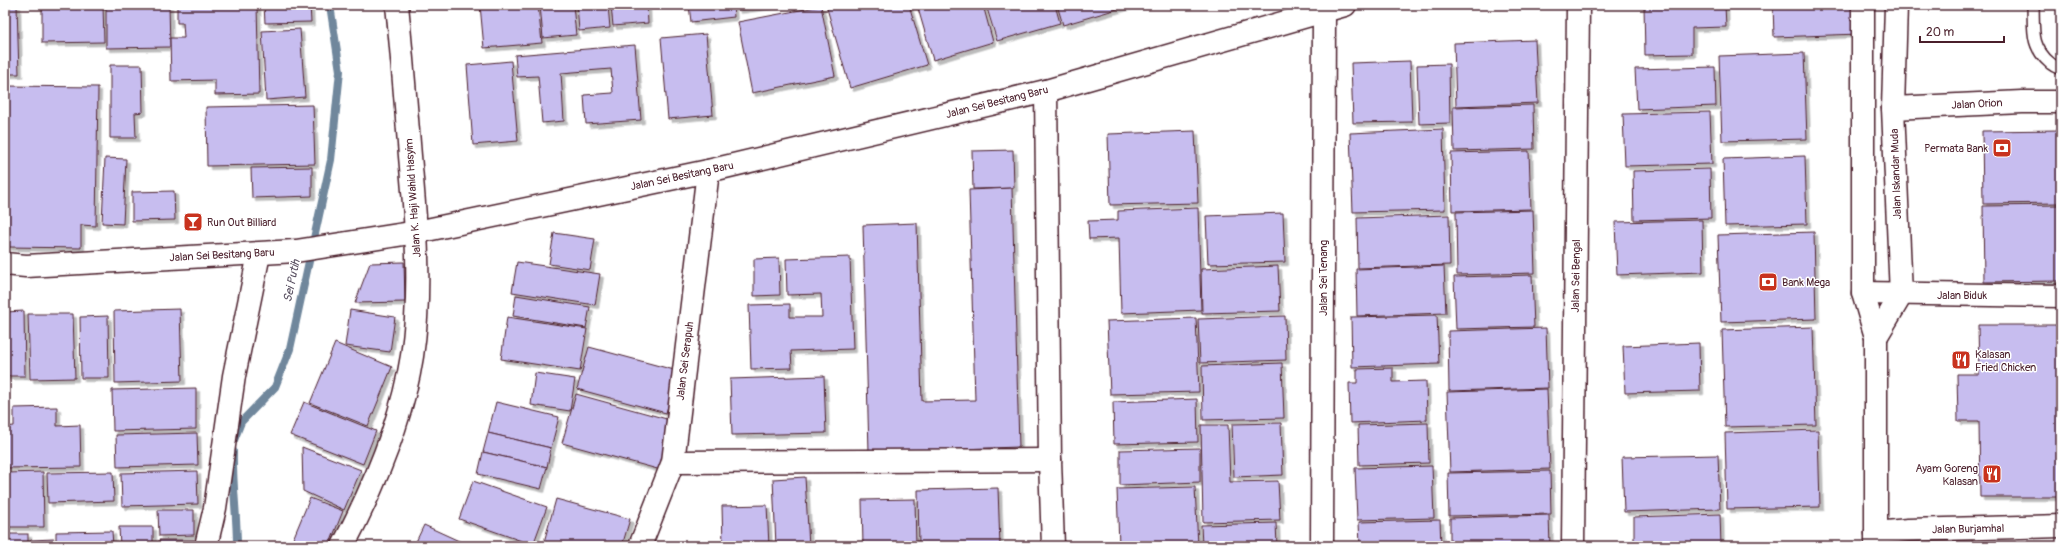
<svg xmlns="http://www.w3.org/2000/svg" width="2066" height="551" font-family="Pangolin,sans-serif">
<style>
.lines{fill:none;stroke-linecap:round;stroke-linejoin:round}
.stream{stroke:#6f879c;stroke-width:8}
.building{fill:#c7bdef;stroke:#4a1f2b;filter:url(#shadow)}
.service-casing{stroke:#4a1f2b;stroke-width:14}
.minor-casing{stroke:#4a1f2b;stroke-width:25}
.tertiary-casing{stroke:#4a1f2b;stroke-width:25}
.secondary-casing{stroke:#4a1f2b;stroke-width:25}
.service{stroke:#fff;stroke-width:11}
.minor{stroke:#fff;stroke-width:22}
.tertiary{stroke:#fff;stroke-width:22}
.secondary{stroke:#fff;stroke-width:22}
.labels{text-anchor:middle;dominant-baseline:central;stroke-width:3;stroke-linejoin:round;paint-order:stroke}
.street-label{font-size:11px;fill:#4a1f2b;stroke:#fff}
.poi-label{font-size:11px;fill:#4a1f2b;stroke:#fff;text-anchor:start}
.water-label{font-size:12px;font-style:italic;fill:#5c5364;stroke:#fff}
</style>
<defs>
<filter id="shadow"><feDropShadow dx="3.5" dy="3.5" stdDeviation="0" flood-color="#0004"/></filter>
</defs>
<rect width="100%" height="100%" fill="#fff"/>
<filter id="ink" filterUnits="userSpaceOnUse"><feTurbulence type="fractalNoise" baseFrequency=".025" numOctaves="2"/><feDisplacementMap in="SourceGraphic" scale="8" xChannelSelector="R" yChannelSelector="G"/><feConvolveMatrix kernelMatrix="1 2 1 2 8 2 1 2 1" color-interpolation-filters="sRGB"/></filter>
<g filter="url(#ink)">
<g class="lines">
<!-- stream -->
<g class="stream">
<path d="M234,440L241,422L275,387L290,349L331,160L340,71L330,5"/>
<path d="M233,451C232,483 237,514 237,546"/>
</g>
</g>
<!-- building -->
<g class="building">
<path d="M5,5H17L19,74H5Z"/>
<path d="M42,5H103L104,42L42,43Z"/>
<path d="M106,5H169L170,47L106,48Z"/>
<path d="M177,5H257L259,94L215,95V80L171,81L170,38H184L183,23H177Z"/>
<path d="M264,5H310L311,22L265,23Z"/>
<path d="M480,5H538L542,43L484,48Z"/>
<path d="M540,5H573L576,35L543,38Z"/>
<path d="M577,5H608L610,28L579,31Z"/>
<path d="M611,5H647L648,23L613,26Z"/>
<path d="M689,5H733L734,17L691,22Z"/>
<path d="M736,5H774L737,10Z"/>
<path d="M826,5H909L927,65L850,88Z"/>
<path d="M917,5H983L993,42L933,60Z"/>
<path d="M986,5H1055L1060,23L997,41Z"/>
<path d="M1057,5H1131L1063,25Z"/>
<path d="M1644,5H1725L1726,27L1692,28V54L1645,55Z"/>
<path d="M1773,5H1860V34L1774,37Z"/>
<path d="M821,6L835,76L752,93L738,22Z"/>
<path d="M300,29L305,97L266,100L262,31Z"/>
<path d="M706,34L713,115L668,119L661,38Z"/>
<path d="M1535,40L1538,103L1456,106L1454,43Z"/>
<path d="M635,45L641,120L586,124L584,95L613,93L611,69L561,73L564,121L542,123L538,76L517,77L515,55Z"/>
<path d="M1804,53L1807,139L1722,141L1719,56Z"/>
<path d="M511,61L518,141L473,145L467,65Z"/>
<path d="M1410,61L1412,122L1353,123L1351,63Z"/>
<path d="M1449,64L1450,123L1419,124L1417,65Z"/>
<path d="M110,65H142L143,112L135,113L136,138H110Z"/>
<path d="M1715,67L1716,106L1637,109L1635,69Z"/>
<path d="M5,86L98,87L96,226L81,225V248L8,247V240H5Z"/>
<path d="M313,105L315,164L207,166L206,107Z"/>
<path d="M1533,105L1534,149L1454,151L1453,107Z"/>
<path d="M1710,112L1712,164L1625,166L1623,114Z"/>
<path d="M1443,129L1445,210L1353,212L1350,133Z"/>
<path d="M2061,130V203L1983,204L1982,131Z"/>
<path d="M1195,131L1198,203L1110,205L1108,134Z"/>
<path d="M1013,150L1014,188L973,189L972,151Z"/>
<path d="M1529,151L1531,209L1452,211L1451,153Z"/>
<path d="M1805,156L1807,224L1725,226L1723,159Z"/>
<path d="M105,158L126,159L123,224L102,223Z"/>
<path d="M312,167V196L252,198L251,168Z"/>
<path d="M1710,169L1711,218L1634,220L1633,171Z"/>
<path d="M1012,188L1019,447L869,452L863,225L917,223L922,401L975,400L969,190Z"/>
<path d="M174,191L175,220L132,221V192Z"/>
<path d="M2061,205V281L1984,282L1983,206Z"/>
<path d="M1198,208L1201,310L1121,313L1119,238L1089,239L1088,221L1118,220V211Z"/>
<path d="M1533,210L1535,273L1457,275L1456,212Z"/>
<path d="M1283,213L1285,262L1208,264L1206,216Z"/>
<path d="M1449,215L1450,265L1358,268L1357,218Z"/>
<path d="M1702,220L1703,272L1617,275L1615,222Z"/>
<path d="M1814,232L1816,319L1721,322L1718,235Z"/>
<path d="M554,233L595,239L590,270L549,264Z"/>
<path d="M850,257L853,349L791,351L792,368L751,369L749,305L790,304V317H822L821,294L787,295L786,259Z"/>
<path d="M779,258L780,295L754,296V259Z"/>
<path d="M404,262L405,302L355,303L370,263Z"/>
<path d="M517,262L600,274L595,305L512,292Z"/>
<path d="M1278,266L1280,311L1202,313L1201,269Z"/>
<path d="M1444,266L1446,313L1357,316L1356,269Z"/>
<path d="M1532,275L1534,327L1456,329L1454,277Z"/>
<path d="M516,295L590,307L586,328L513,316Z"/>
<path d="M180,309L182,381L115,383L114,311Z"/>
<path d="M350,310L395,317L390,352L345,346Z"/>
<path d="M24,311L25,376H5V312Z"/>
<path d="M28,314H73L75,378L30,379Z"/>
<path d="M1437,315L1439,364L1352,367L1351,317Z"/>
<path d="M108,316L109,378H81L80,317Z"/>
<path d="M1285,316L1286,360L1200,363L1198,319Z"/>
<path d="M507,317L587,329L580,371L501,359Z"/>
<path d="M1196,318L1199,392L1110,394L1107,321Z"/>
<path d="M1978,325H2061V497H1980L1979,421H1958L1957,374H1979Z"/>
<path d="M1813,327L1816,425L1725,427L1722,330Z"/>
<path d="M1546,328L1548,388L1449,391L1448,331Z"/>
<path d="M335,343L392,367L368,426L310,403Z"/>
<path d="M1699,343L1700,391L1625,393L1623,346Z"/>
<path d="M589,347L678,371L666,413L577,389Z"/>
<path d="M1282,363L1284,418L1203,420L1202,366Z"/>
<path d="M1393,368V382L1426,381L1427,420L1350,423L1349,383H1357V369Z"/>
<path d="M535,373L575,379L570,411L531,405Z"/>
<path d="M824,376L826,433L732,435L730,379Z"/>
<path d="M196,388V429L113,431L112,390Z"/>
<path d="M1547,389L1550,469L1450,472L1447,392Z"/>
<path d="M576,394L674,421L661,470L562,443Z"/>
<path d="M1197,399L1198,442L1114,444L1113,402Z"/>
<path d="M304,402L376,431L363,464L290,435Z"/>
<path d="M496,402L559,417L551,448L488,433Z"/>
<path d="M57,407V426L80,425L81,467L5,468V427L14,426V408Z"/>
<path d="M1281,423L1283,475L1234,477L1232,424Z"/>
<path d="M1428,423L1429,463L1359,465L1358,425Z"/>
<path d="M1201,425H1228L1230,482L1278,481L1280,520L1203,522Z"/>
<path d="M1818,430L1820,507L1727,509L1725,433Z"/>
<path d="M197,433L198,465L117,467L116,435Z"/>
<path d="M488,433L551,448L547,467L483,452Z"/>
<path d="M302,447L361,470L344,510L303,491Z"/>
<path d="M1200,448V482L1120,485V450Z"/>
<path d="M483,452L547,467L541,489L478,474Z"/>
<path d="M1718,455L1720,509L1624,512L1622,457Z"/>
<path d="M1432,466L1434,518L1357,520L1355,468Z"/>
<path d="M197,471L198,504L122,506L121,473Z"/>
<path d="M1550,471L1551,514L1449,516L1448,473Z"/>
<path d="M43,472L44,527H5V473Z"/>
<path d="M113,472L114,501L48,503L47,473Z"/>
<path d="M805,477L809,546H776L773,479Z"/>
<path d="M473,481L547,507L533,545L459,519Z"/>
<path d="M1195,487L1198,546H1119L1117,489Z"/>
<path d="M998,488L1000,546H919L918,490Z"/>
<path d="M310,498L343,511L329,546H311L293,539Z"/>
<path d="M556,499L630,519L622,546H558L544,542Z"/>
<path d="M915,499L916,546H863L862,500Z"/>
<path d="M767,505L769,546H723L722,506Z"/>
<path d="M158,510H194V535L159,536Z"/>
<path d="M1720,514L1721,546H1634V517Z"/>
<path d="M1549,515L1550,546H1450V518Z"/>
<path d="M1440,520L1441,546H1360L1359,522Z"/>
<path d="M1276,523L1277,546H1202L1201,525Z"/>
<path d="M424,525L470,546H414Z"/>
<path d="M119,527H153V546H120Z"/>
<path d="M112,531L113,546H56V532Z"/>
<rect x="5" y="534" width="23" height="12"/>
<path d="M54,539L55,546H31V540Z"/>
<path d="M159,540H194V546H160Z"/>
</g>
<g class="lines">
<defs>
<path id="service" d="M2033,5C2034,29 2030,46 2050,63C2054,66 2056,68 2061,68"/>
<g id="minor">
<path d="M1046,91L1050,460L1053,546"/>
<path d="M1893,108L2022,102H2061"/>
<path d="M5,264L26,266L296,251L417,232L708,171L1046,91L1345,5"/>
<path d="M1863,293L2061,296"/>
<path d="M673,462L1050,460"/>
<path d="M1876,533L1908,530L2061,526"/>
<path d="M206,546L215,508L234,376L259,254"/>
<path d="M640,546L673,462L708,171"/>
<path d="M1322,546L1324,11"/>
<path d="M1573,546L1578,5"/>
</g>
<path id="tertiary" d="M343,546C374,487 402,421 412,356C422,289 416,222 410,156C406,106 402,55 397,5"/>
<g id="secondary">
<path d="M1863,5V293L1876,337V546"/>
<path d="M1876,337L1901,295L1893,108L1896,5"/>
</g>
</defs>
<!-- service casing -->
<use href="#service" class="service-casing"/>
<!-- minor casing -->
<use href="#minor" class="minor-casing"/>
<!-- tertiary casing -->
<use href="#tertiary" class="tertiary-casing"/>
<!-- secondary casing -->
<use href="#secondary" class="secondary-casing"/>
<!-- service -->
<use href="#service" class="service"/>
<!-- minor -->
<use href="#minor" class="minor"/>
<!-- tertiary -->
<use href="#tertiary" class="tertiary"/>
<!-- secondary -->
<use href="#secondary" class="secondary"/>
</g>
</g>
<!-- icons -->
<defs>
<symbol id="bank-square" viewBox="-11 -11 22 22"><rect x="-9" y="-9" width="18" height="18" rx="4" fill="#c8321e" stroke="#fff"/><path d="M-6-4H6V4H-6ZM0-2.3a2.3 2.3 0 1 0 0 4.6a2.3 2.3 0 1 0 0-4.6Z" fill="#fff"/></symbol>
<symbol id="bar-square" viewBox="-11 -11 22 22"><rect x="-9" y="-9" width="18" height="18" rx="4" fill="#c8321e" stroke="#fff"/><path d="M-6-5H6L.8 .8V4.5H3.5V6h-7V4.5H-.8V.8Z" fill="#fff"/></symbol>
<symbol id="restaurant-square" viewBox="-11 -11 22 22"><rect x="-9" y="-9" width="18" height="18" rx="4" fill="#c8321e" stroke="#fff"/><path d="M-5-6h1v4h1v-4h1v4h1v-4h1v5L-1.5 .5V6h-2V.5L-5-1ZM5-6V6H3V1.5H1.5Q1.5-4 5-6Z" fill="#fff"/></symbol>
</defs>
<g fill-rule="evenodd">
<use href="#bank-square" x="1991" y="137" width="22" height="22"/>
<use href="#bar-square" x="182" y="211" width="22" height="22"/>
<use href="#bank-square" x="1757" y="271" width="22" height="22"/>
<use href="#restaurant-square" x="1950" y="349" width="22" height="22"/>
<use href="#restaurant-square" x="1981" y="463" width="22" height="22"/>
</g>
<g class="labels">
<!-- street labels -->
<g class="street-label">
<text transform="translate(997 102) rotate(-14)">Jalan Sei Besitang Baru</text>
<text transform="translate(1977 104) rotate(-3)">Jalan Orion</text>
<text transform="translate(1896 174) rotate(-92)">Jalan Iskandar Muda</text>
<text transform="translate(682 176) rotate(-12)">Jalan Sei Besitang Baru</text>
<text transform="translate(413 198) rotate(-94)">Jalan K. Haji Wahid Hasyim</text>
<text transform="translate(222 255) rotate(-3)">Jalan Sei Besitang Baru</text>
<text transform="translate(1576 276) rotate(-89)">Jalan Sei Bengal</text>
<text transform="translate(1323 278) rotate(-90)">Jalan Sei Tenang</text>
<text x="1962" y="295">Jalan Biduk</text>
<text transform="translate(685 361) rotate(-83)">Jalan Sei Serapuh</text>
<text transform="translate(1968 529) rotate(-1)">Jalan Burjamhal</text>
</g>
<!-- poi labels -->
<g class="poi-label">
<text x="1988" y="148" text-anchor="end">Permata Bank</text>
<text x="207" y="222">Run Out Billiard</text>
<text x="1782" y="282">Bank Mega</text>
<text x="1975" y="354">Kalasan<tspan x="1975" dy="13">Fried Chicken</tspan></text>
<text x="1978" y="468" text-anchor="end">Ayam Goreng<tspan x="1978" dy="13">Kalasan</tspan></text>
</g>
<!-- water labels -->
<g class="water-label">
<text transform="translate(292 281) rotate(-78)">Sei Putih</text>
</g>
</g>
<!-- margin -->
<rect width="2066" height="551" fill="none" stroke="#fff" stroke-width="20"/>
<rect x="10" y="10" width="2046" height="531" fill="none" stroke="#4a1f2b" stroke-width="1.5" filter="url(#ink)"/>
<!-- scale -->
<path d="M1920 36v6h84v-6" fill="none" stroke="#4a1f2b" stroke-width="2"/>
<text x="1926" y="36" font-size="12" fill="#4a1f2b" stroke="#ffffff" stroke-width="3" paint-order="stroke">20 m</text>
</svg>
